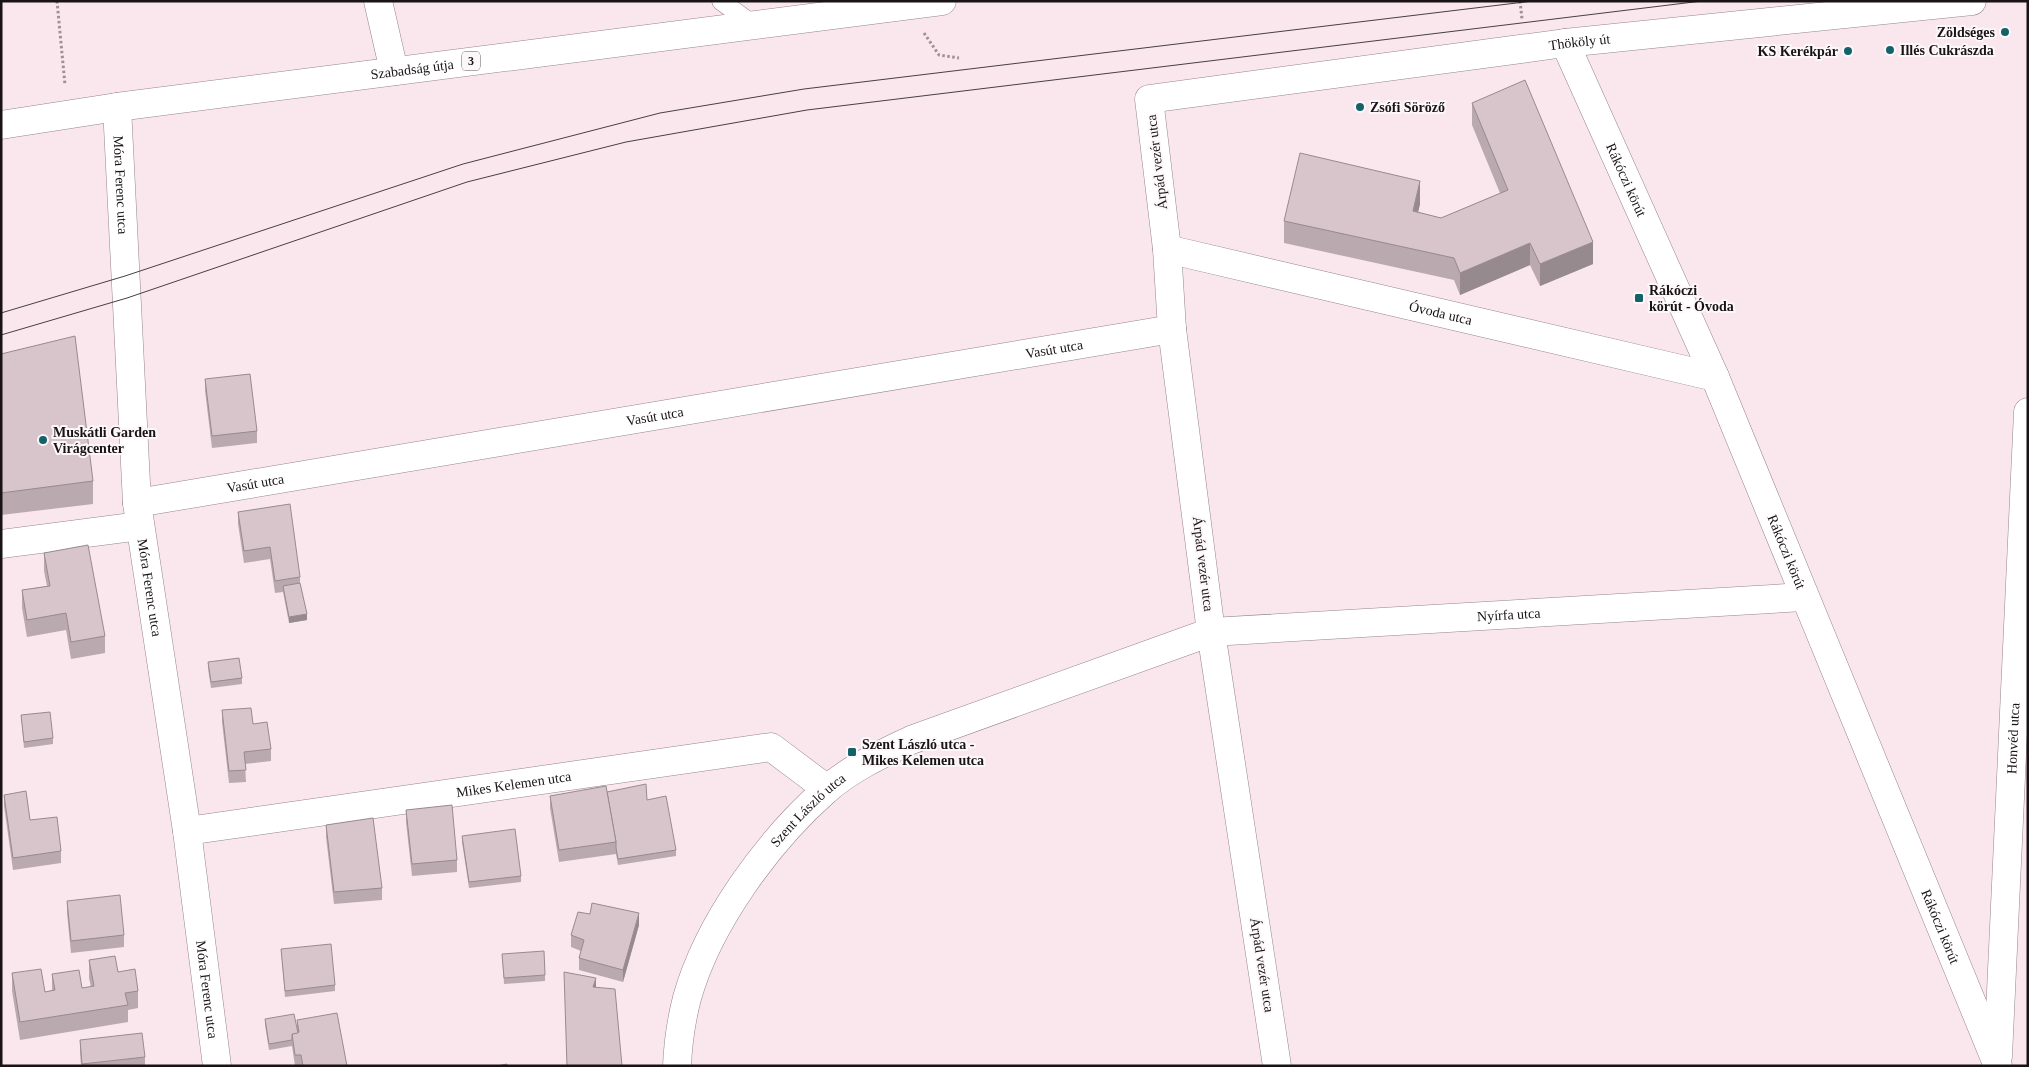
<svg xmlns="http://www.w3.org/2000/svg" width="2029" height="1067" font-family="'Times New Roman',serif">
<style>
.lines{fill:none;stroke-linecap:round;stroke-linejoin:round}
.service-casing{stroke:#96858b;stroke-width:19}
.minor-casing{stroke:#96858b;stroke-width:29}
.primary-casing{stroke:#96858b;stroke-width:29}
.path{stroke:#9e9094;stroke-width:3;stroke-dasharray:2.5 2.5;stroke-linecap:butt}
.service{stroke:#fff;stroke-width:18}
.minor{stroke:#fff;stroke-width:28}
.primary{stroke:#fff;stroke-width:28}
.tram{stroke:#473f42;stroke-width:1}
.wall{fill:#baa9af}
.shaded-wall{fill:#978a8e}
.building{fill:#d8c5cb;stroke:#978a8e}
.poi-dot{fill:#13626a;stroke:#fcf8fa;stroke-width:2}
.labels{text-anchor:middle;dominant-baseline:central;stroke-width:4;stroke-linejoin:round;paint-order:stroke}
.shield{fill:#fcf8fa;stroke:#5d585a;stroke-width:1}
.shield-label{font-size:12px;font-weight:bold;fill:#191315}
.poi-label{font-size:14px;font-weight:bold;fill:#191315;stroke:#fcf8fa;text-anchor:start}
.street-label{font-size:14px;fill:#191315;stroke:#fcf8fa}
</style>
<rect width="100%" height="100%" fill="#fae7ed"/>
<g class="lines">
<defs>
<path id="service" d="M721,1L755,26"/>
<g id="minor">
<path d="M378,1L394,71"/>
<path id="s1" d="M1565,43L1715,377L1998,1066"/>
<path id="s2" d="M117,107L137,503L187,831L217,1066"/>
<path id="s3" d="M1167,249L1715,377"/>
<path id="s4" d="M137,503L1172,329"/>
<path d="M1,544L140,526"/>
<path id="s5" d="M187,831L771,747L827,789"/>
<path id="s6" d="M1998,1056L2028,412"/>
<path id="s7" d="M677,1066C678,1043 681,1021 687,998C708,923 768,841 826,790C851,768 882,754 911,740L1211,632L1804,597"/>
<path id="s8" d="M1277,1066L1211,632L1172,329L1167,249L1149,99L1565,43L1972,1"/>
</g>
<g id="primary">
<path id="s9" d="M1,125L117,107L942,1"/>
</g>
</defs>
<!-- service casing -->
<use href="#service" class="service-casing"/>
<!-- minor casing -->
<use href="#minor" class="minor-casing"/>
<!-- primary casing -->
<use href="#primary" class="primary-casing"/>
<!-- path -->
<g class="path">
<path d="M57,1L65,85"/>
<path d="M1520,1L1522,19"/>
<path d="M924,33L939,55L959,58"/>
</g>
<!-- service -->
<use href="#service" class="service"/>
<!-- minor -->
<use href="#minor" class="minor"/>
<!-- primary -->
<use href="#primary" class="primary"/>
<!-- tram -->
<g class="tram">
<path d="M1,313L125,276L463,164L660,113L804,89L1533,1"/>
<path d="M1,335L127,298L467,182L626,142L807,110L1702,1"/>
</g>
</g>
<!-- wall -->
<g class="wall">
<path d="M1472,103L1593,264L1540,286L1530,265L1460,295L1454,280L1284,243V221L1420,204L1418,212L1441,218L1500,193L1472,125Z"/>
<path d="M1,354L93,481V504L1,515Z"/>
<path d="M205,379L257,431V443L212,448L205,391Z"/>
<path d="M238,512L300,577V583L307,620L289,623L283,592L275,593L270,559L244,563L238,524Z"/>
<path d="M44,553L105,636V653L71,659L66,630L27,637L22,608V590L47,586L44,571Z"/>
<path d="M208,662L242,678V684L211,688L208,668Z"/>
<path d="M222,710L253,724L271,749V761L245,764L246,782L229,783L222,722Z"/>
<path d="M21,715L53,738V744L24,748Z"/>
<path d="M607,792L647,800L676,850V856L618,865L616,854L559,862L550,808V796Z"/>
<path d="M4,795L61,851V863L13,870L4,806Z"/>
<path d="M406,810L457,860V872L412,876L406,822Z"/>
<path d="M326,825L382,888V900L334,904L326,837Z"/>
<path d="M462,836L521,876V882L469,888L462,842Z"/>
<path d="M67,901L124,935V947L71,953L67,913Z"/>
<path d="M639,925L623,982L579,970V958L581,951L571,947V935Z"/>
<path d="M281,949L335,985V991L285,997Z"/>
<path d="M502,954L545,975V981L504,984Z"/>
<path d="M89,960L118,972L138,991V1008L128,1010V1022L20,1040L12,991V973L45,992L52,990V974L82,988L91,987L89,978Z"/>
<path d="M265,1019L297,1026V1020L347,1066H295L292,1046L269,1050L265,1025Z"/>
<path d="M80,1040L145,1057V1066H81L80,1052Z"/>
</g>
<!-- shaded-wall -->
<g class="shaded-wall">
<path d="M1420,181V204L1413,233V211Z"/>
<path d="M1593,242V264L1540,286V264Z"/>
<path d="M1530,243V265L1460,295V273Z"/>
<path d="M307,614V620L289,623V617Z"/>
<path d="M639,913V925L623,982V970Z"/>
<path d="M596,978V990L593,987Z"/>
</g>
<!-- building -->
<g class="building">
<path d="M1525,80L1593,242L1540,264L1530,243L1460,273L1454,258L1284,221L1300,153L1420,181L1413,211L1441,218L1508,190L1472,103Z"/>
<path d="M75,336L93,481L1,493V354Z"/>
<path d="M250,374L257,431L212,436L205,379Z"/>
<path d="M290,504L300,577L275,581L270,547L244,551L238,512Z"/>
<path d="M88,545L105,636L71,642L66,613L27,620L22,590L50,586L44,553Z"/>
<path d="M300,583L307,614L289,617L283,586Z"/>
<path d="M239,658L242,678L211,682L208,662Z"/>
<path d="M251,708L253,724L267,722L271,749L244,752L246,770L229,771L222,710Z"/>
<path d="M50,712L53,738L24,742L21,715Z"/>
<path d="M646,784L647,800L666,796L676,850L618,859L616,848V842L607,792Z"/>
<path d="M606,786L616,842L559,850L550,796Z"/>
<path d="M26,791L30,820L57,817L61,851L13,858L4,795Z"/>
<path d="M452,805L457,860L412,864L406,810Z"/>
<path d="M373,818L382,888L334,892L326,825Z"/>
<path d="M515,829L521,876L469,882L462,836Z"/>
<path d="M120,895L124,935L71,941L67,901Z"/>
<path d="M592,903L639,913L623,970L579,958L584,940L571,935L578,912L590,914Z"/>
<path d="M331,944L335,985L285,991L281,949Z"/>
<path d="M544,951L545,975L504,978L502,954Z"/>
<path d="M115,956L118,972L135,969L138,991L125,993L128,1005L20,1022L12,973L41,969L45,992L55,990L52,974L79,970L82,988L94,986L89,960Z"/>
<path d="M564,972L596,978L593,987L615,989L622,1066H567Z"/>
<path d="M337,1013L347,1066H303L301,1055H295L292,1034L299,1032L297,1020Z"/>
<path d="M294,1014L298,1033L292,1034V1040L269,1044L265,1019Z"/>
<path d="M142,1033L145,1057L82,1064L80,1040Z"/>
<path d="M507,1064V1066H497Z"/>
</g>
<!-- markers -->
<g class="poi-dot">
<circle cx="2005" cy="32" r="5"/>
<circle cx="1890" cy="50" r="5"/>
<circle cx="1848" cy="51" r="5"/>
<circle cx="1360" cy="107" r="5"/>
<rect x="1634" y="293" width="10" height="10" rx="2.5"/>
<circle cx="43" cy="440" r="5"/>
<rect x="847" y="747" width="10" height="10" rx="2.5"/>
</g>
<g class="labels">
<!-- shield labels -->
<rect class="shield" x="462" y="51.5" width="18" height="19" rx="4"/>
<g class="shield-label">
<text x="471" y="61">3</text>
</g>
<!-- poi labels -->
<g class="poi-label">
<text x="1995" y="32" text-anchor="end">Zöldséges</text>
<text x="1900" y="50">Illés Cukrászda</text>
<text x="1838" y="51" text-anchor="end">KS Kerékpár</text>
<text x="1370" y="107">Zsófi Söröző</text>
<text x="1649" y="290">Rákóczi<tspan x="1649" dy="16">körút - Óvoda</tspan></text>
<text x="53" y="432">Muskátli Garden<tspan x="53" dy="16">Virágcenter</tspan></text>
<text x="862" y="744">Szent László utca -<tspan x="862" dy="16">Mikes Kelemen utca</tspan></text>
</g>
<!-- street labels -->
<g class="street-label">
<text stroke="none"><textPath href="#s8" startOffset="1410">Thököly út</textPath></text>
<text stroke="none"><textPath href="#s9" startOffset="415">Szabadság útja</textPath></text>
<text transform="translate(1157 162) rotate(-97)">Árpád vezér utca</text>
<text stroke="none"><textPath href="#s1" startOffset="150">Rákóczi körút</textPath></text>
<text stroke="none"><textPath href="#s2" startOffset="78">Móra Ferenc utca</textPath></text>
<text stroke="none"><textPath href="#s3" startOffset="281">Óvoda utca</textPath></text>
<text stroke="none"><textPath href="#s4" startOffset="930">Vasút utca</textPath></text>
<text stroke="none"><textPath href="#s4" startOffset="525">Vasút utca</textPath></text>
<text stroke="none"><textPath href="#s4" startOffset="120">Vasút utca</textPath></text>
<text stroke="none"><textPath href="#s1" startOffset="555">Rákóczi körút</textPath></text>
<text transform="translate(1203 564) rotate(83)">Árpád vezér utca</text>
<text stroke="none"><textPath href="#s2" startOffset="482">Móra Ferenc utca</textPath></text>
<text stroke="none"><textPath href="#s7" startOffset="1038">Nyírfa utca</textPath></text>
<text stroke="none"><textPath href="#s6" startOffset="318">Honvéd utca</textPath></text>
<text stroke="none"><textPath href="#s5" startOffset="330">Mikes Kelemen utca</textPath></text>
<text stroke="none"><textPath href="#s7" startOffset="295">Szent László utca</textPath></text>
<text stroke="none"><textPath href="#s1" startOffset="960">Rákóczi körút</textPath></text>
<text transform="translate(1262 965) rotate(81)">Árpád vezér utca</text>
<text stroke="none"><textPath href="#s2" startOffset="888">Móra Ferenc utca</textPath></text>
</g>
</g>
<!-- border -->
<rect width="2029" height="1067" fill="none" stroke="#191315" stroke-width="5"/>
</svg>
